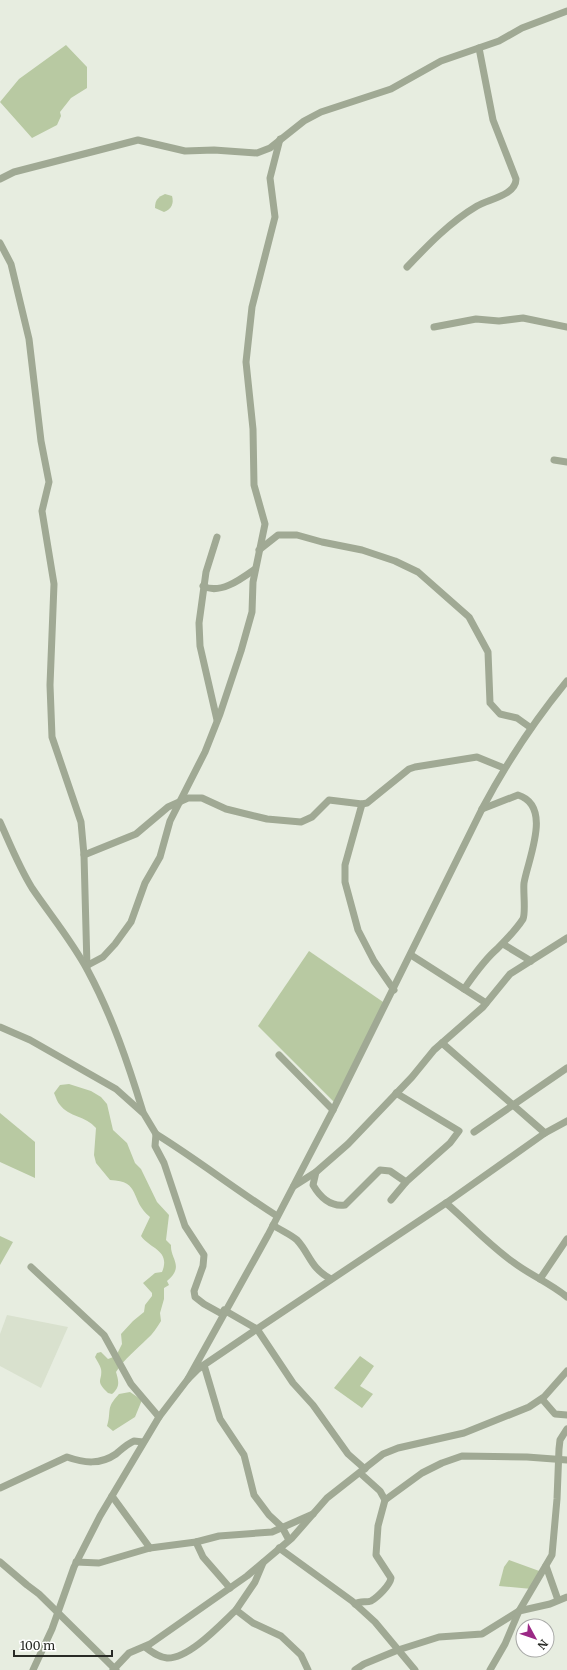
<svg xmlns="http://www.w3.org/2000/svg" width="567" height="1670" font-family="Merriweather,serif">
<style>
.built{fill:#d9e1ce}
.green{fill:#b8c9a2}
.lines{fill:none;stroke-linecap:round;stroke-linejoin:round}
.minor{stroke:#a0a994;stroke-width:7}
</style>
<rect width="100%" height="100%" fill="#e7ede0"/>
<!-- built -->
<path class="built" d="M7,1315L68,1327L41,1388L0,1366V1334Z"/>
<!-- green -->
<g class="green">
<path d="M66,45L87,67V88L71,98L60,112L61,116L57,125L32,138L0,102L19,79Z"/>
<path d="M165,194L172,196C174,203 172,209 164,212L155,208C155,200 158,197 165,194Z"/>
<path d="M309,951L386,1004L336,1104L258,1026Z"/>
<path d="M69,1084L91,1091L101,1097L107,1104L113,1130L127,1143L135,1163L141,1169L157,1202L169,1215L166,1240L171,1245C170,1259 185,1266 167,1281L169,1285L164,1288V1299L160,1313L161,1321C157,1327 153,1334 147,1339C137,1349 124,1359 116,1372C119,1382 120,1387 112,1394L108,1393C94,1380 103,1381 101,1369C100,1365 97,1361 95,1357L97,1353L101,1352L108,1359L116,1356L122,1344L121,1334L133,1321L144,1312L145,1305L152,1296V1293L143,1283L155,1273L162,1272C171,1250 150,1249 141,1236L150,1217C129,1200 142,1181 110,1180L96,1163L94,1155L96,1128C86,1116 69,1117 60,1105C57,1102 56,1097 54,1093L60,1085Z"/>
<path d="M0,1113L35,1142V1178L0,1162Z"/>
<path d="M0,1236L13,1242L0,1265Z"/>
<path d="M360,1356L374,1366L360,1386L373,1394L362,1408L334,1388Z"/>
<path d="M130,1392L142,1400L135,1417L113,1431L107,1426C112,1410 105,1409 119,1394Z"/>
<path d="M509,1560L542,1572L532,1589L499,1586L504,1567Z"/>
</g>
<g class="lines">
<!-- minor -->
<g class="minor">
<path d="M0,179L14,172L138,140L185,151L214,150L257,153L270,148L304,121L321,112L391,89L441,61L499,41L522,28L567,11"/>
<path d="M0,243L11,264L29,339L41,441L49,482L42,511L54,584L50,685L52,737L81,822L84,855L87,967"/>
<path d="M407,267C428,245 450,222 477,206C489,199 516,195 516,179L493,120L479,48"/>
<path d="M434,327L476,319L499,321L523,318L567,327"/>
<path d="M554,460L567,462"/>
<path d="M217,537L206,572L199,623L200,646L217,720"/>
<path d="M259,550L278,535H297L322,542L362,550L395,561L418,572L469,617L488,652L490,703L500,714L517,718L531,728"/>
<path d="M203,586C220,595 241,579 255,569"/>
<path d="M362,804L345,865V882L358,930L374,961L394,990"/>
<path d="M0,822C10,844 19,867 32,888C51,916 72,941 88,971C112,1016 128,1063 143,1112"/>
<path d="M84,855L136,834L168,807L188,798H202L226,809L267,819L301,822L312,817L329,800L362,804L367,803L409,769L415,767L477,757L504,768"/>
<path d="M503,944L531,961"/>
<path d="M411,955L486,1003"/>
<path d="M88,965L103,957L115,944L131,922L145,883L160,857L170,821L205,752L220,714L241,651L252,612L253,582L265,524L254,485L253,429L246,362L252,307L275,217L270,178L280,139"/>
<path d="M464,989C474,975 484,960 497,949C506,940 516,930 523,919C526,912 523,892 524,883C528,859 553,806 518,795L482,809"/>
<path d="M0,1027L30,1040L116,1089L144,1114L156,1134L155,1146L164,1163L185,1226L204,1255L203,1266L194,1291L195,1297L204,1304L222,1314"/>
<path d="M442,1043L545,1133"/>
<path d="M279,1055L333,1110"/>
<path d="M474,1132L567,1068"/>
<path d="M156,1134C198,1160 236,1190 277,1216"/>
<path d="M316,1172L313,1185C320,1197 330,1207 345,1205L380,1170L390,1171L406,1182"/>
<path d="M294,1186L316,1172L348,1144L412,1077L434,1050L483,1007L510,974L567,938"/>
<path d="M391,1200L406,1182L450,1143L459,1131L396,1093"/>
<path d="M446,1203C469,1223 489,1245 513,1262C530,1275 550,1283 567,1297"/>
<path d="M273,1225C280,1230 290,1234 297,1240C310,1254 310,1268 331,1279"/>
<path d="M31,1267L104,1335L131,1384L159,1417"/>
<path d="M540,1279L567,1239"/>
<path d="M224,1310L257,1329L293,1383L313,1405L348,1454L365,1469"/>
<path d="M204,1365L220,1419L244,1455L254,1495L269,1515L282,1527L289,1540"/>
<path d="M188,1379L268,1235L333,1110L482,809C506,764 534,721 567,681"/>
<path d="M542,1399L555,1414L567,1415"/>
<path d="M0,1488L67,1457C84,1463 100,1465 116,1454C122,1449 127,1444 134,1441L143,1442"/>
<path d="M112,1496L150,1548"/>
<path d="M385,1500L422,1473L442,1463L462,1456L527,1457L567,1460"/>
<path d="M196,1542L203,1557L230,1588"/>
<path d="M279,1548L352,1601L375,1622L415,1670"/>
<path d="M0,1562L27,1585L39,1594L116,1670"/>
<path d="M76,1562L99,1563L150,1548L196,1542L219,1536L272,1532L313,1514"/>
<path d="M546,1566L558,1600"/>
<path d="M355,1604C361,1600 366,1603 371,1601C378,1597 390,1585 391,1578L376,1555L378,1526L385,1500L380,1491L360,1473"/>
<path d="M236,1610L255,1582L263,1563"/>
<path d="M145,1647C152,1652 158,1657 167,1658C189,1659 221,1624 236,1610L253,1623L281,1636L301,1655L308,1670"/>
<path d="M33,1670L52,1629L74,1567L100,1516L159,1417L188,1379L198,1369L257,1329L446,1203L545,1133L567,1121"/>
<path d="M113,1670L129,1653L150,1644L247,1576L292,1538L327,1498L383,1454L398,1448L464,1433L529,1407L544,1397L567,1371"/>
<path d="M355,1670L364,1664L398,1650L439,1637L482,1634L519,1611L550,1604L567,1597"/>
<path d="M490,1670L505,1644L519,1611L552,1555L557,1499L559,1449L560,1440L567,1429"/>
</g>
</g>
<!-- north arrow -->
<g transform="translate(535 1638) rotate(130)"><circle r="19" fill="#ffffff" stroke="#a9aaa8"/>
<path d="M0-3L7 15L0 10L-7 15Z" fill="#9b2885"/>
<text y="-6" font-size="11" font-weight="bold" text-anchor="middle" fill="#292b26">N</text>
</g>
<!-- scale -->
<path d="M14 1650v6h98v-6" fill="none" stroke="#292b26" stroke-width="2"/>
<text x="20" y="1650" font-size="12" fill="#292b26" stroke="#ffffff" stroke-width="3" paint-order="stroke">100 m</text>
</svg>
